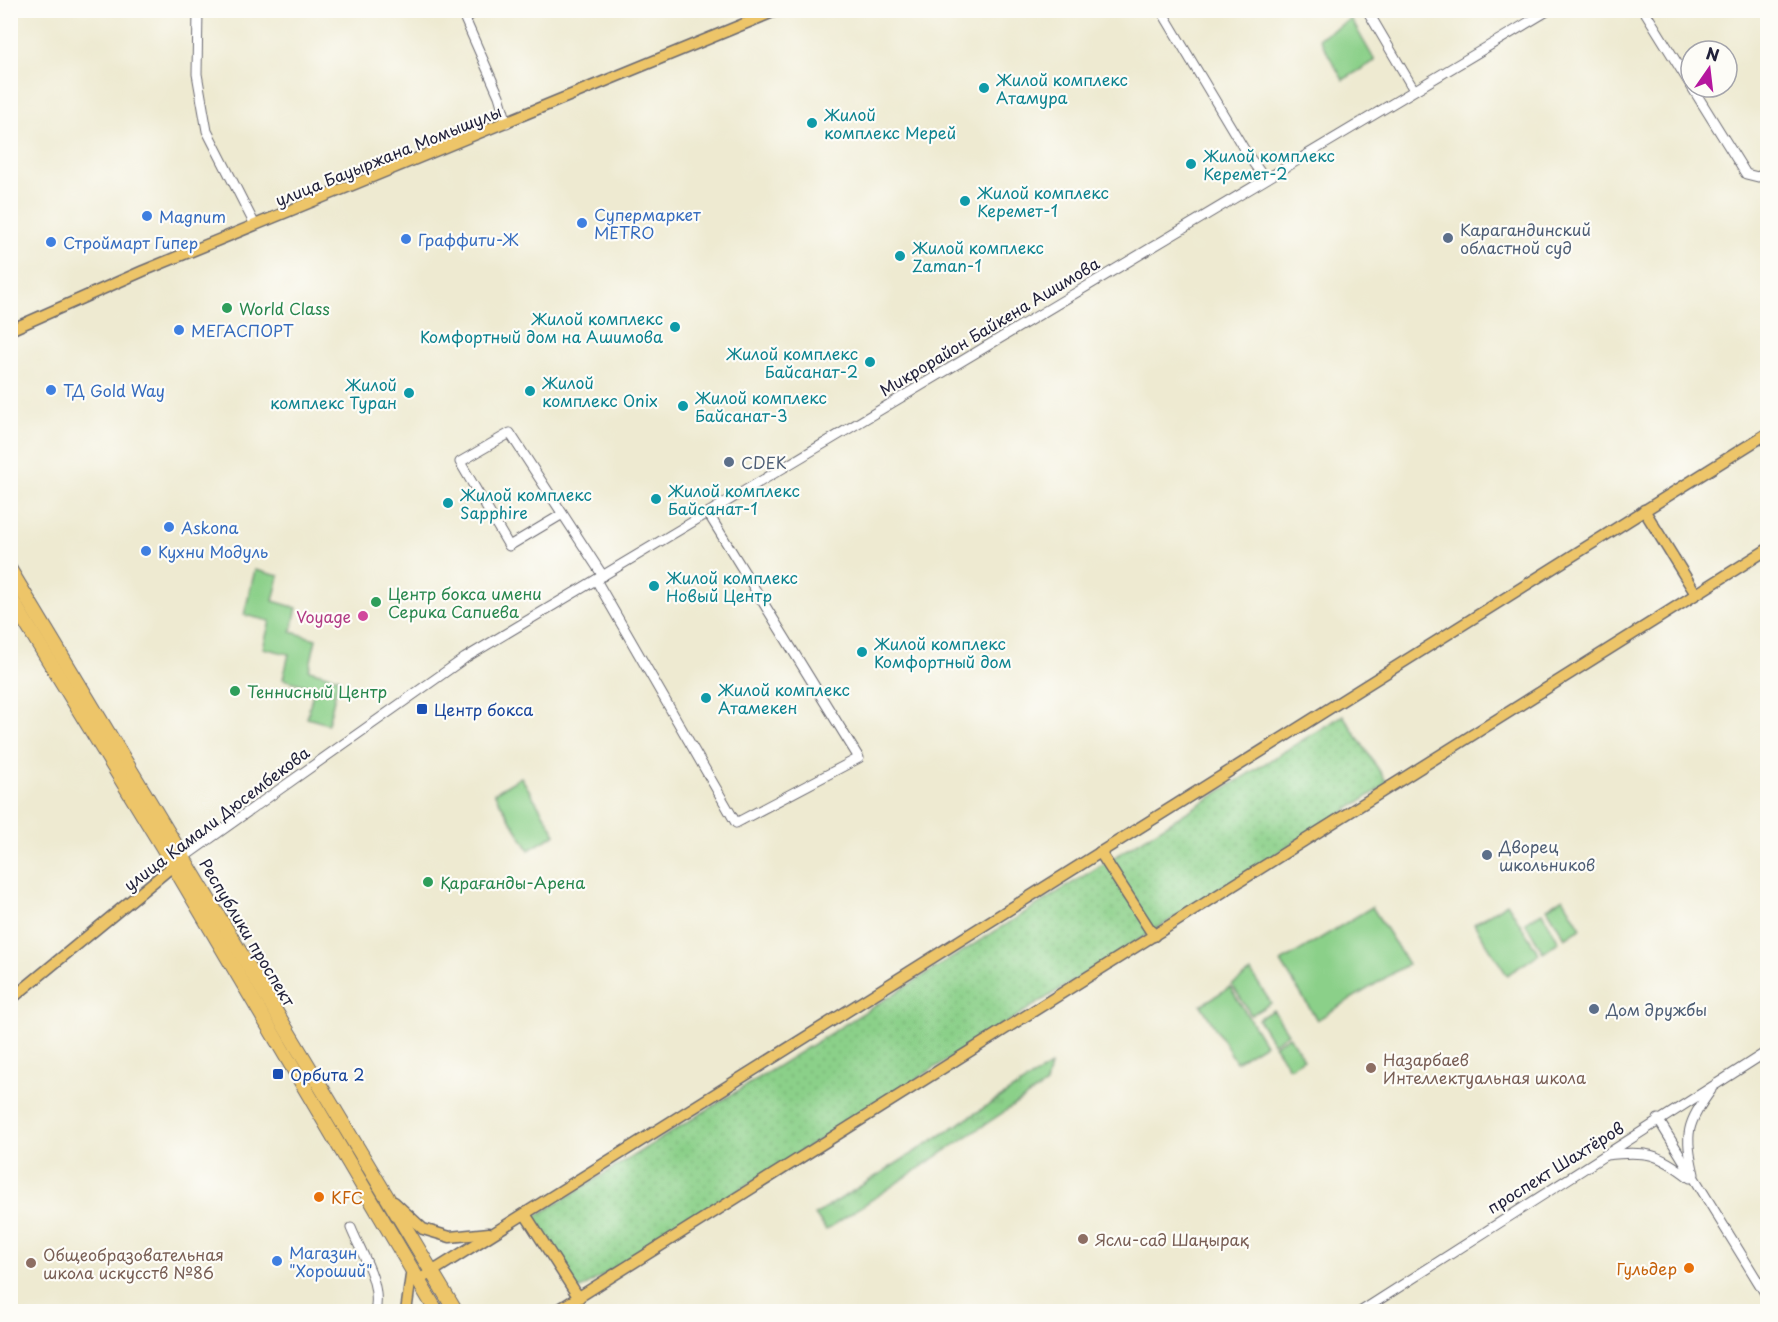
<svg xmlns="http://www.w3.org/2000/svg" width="1778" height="1322" font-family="'Playpen Sans',sans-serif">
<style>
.grass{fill:url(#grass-tufts);stroke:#567962;stroke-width:1.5}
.park{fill:url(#park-dots);stroke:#567962;stroke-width:1.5}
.pitch{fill:#8bd089;stroke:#567962;stroke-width:1.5}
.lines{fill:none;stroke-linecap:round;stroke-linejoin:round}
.minor-casing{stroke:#696870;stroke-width:11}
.major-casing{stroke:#696870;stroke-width:13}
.highway-casing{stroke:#696870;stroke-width:16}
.minor{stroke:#fff;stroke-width:9}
.major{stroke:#edc569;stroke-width:10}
.highway{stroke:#edc569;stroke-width:14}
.culture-dot{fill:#0f9aa8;stroke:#fdfcf7;stroke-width:2}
.shop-dot{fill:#3f7fe0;stroke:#fdfcf7;stroke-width:2}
.service-dot{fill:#5c6f8a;stroke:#fdfcf7;stroke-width:2}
.leisure-dot{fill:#2e9e5b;stroke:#fdfcf7;stroke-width:2}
.hotel-dot{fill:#d1479c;stroke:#fdfcf7;stroke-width:2}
.transit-dot{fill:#1a4fb4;stroke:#fdfcf7;stroke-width:2}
.education-dot{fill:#8d6e63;stroke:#fdfcf7;stroke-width:2}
.food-dot{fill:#e8710a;stroke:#fdfcf7;stroke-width:2}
.labels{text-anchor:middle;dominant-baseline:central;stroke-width:4.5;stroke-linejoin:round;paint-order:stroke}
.culture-label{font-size:16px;fill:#0d838f;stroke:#fdfcf7;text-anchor:start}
.street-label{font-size:16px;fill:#22223b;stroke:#fdfcf7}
.shop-label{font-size:16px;fill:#366cbe;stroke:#fdfcf7;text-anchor:start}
.service-label{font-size:16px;fill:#4e5e75;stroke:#fdfcf7;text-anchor:start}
.leisure-label{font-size:16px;fill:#27864d;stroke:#fdfcf7;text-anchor:start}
.hotel-label{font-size:16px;fill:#b23c85;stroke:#fdfcf7;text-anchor:end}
.transit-label{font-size:16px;fill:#164399;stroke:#fdfcf7;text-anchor:start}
.education-label{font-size:16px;fill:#785e54;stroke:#fdfcf7;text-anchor:start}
.food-label{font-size:16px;fill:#c56008;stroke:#fdfcf7;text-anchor:start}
</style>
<defs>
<pattern id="grass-tufts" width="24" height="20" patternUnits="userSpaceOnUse" patternTransform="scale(1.5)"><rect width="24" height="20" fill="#8bd089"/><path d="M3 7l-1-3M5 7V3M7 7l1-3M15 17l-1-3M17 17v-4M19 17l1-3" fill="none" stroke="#78b277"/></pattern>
<pattern id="park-dots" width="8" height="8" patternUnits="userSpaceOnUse" patternTransform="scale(1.5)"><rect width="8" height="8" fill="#8bd089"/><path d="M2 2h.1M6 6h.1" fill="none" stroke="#78b277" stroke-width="1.8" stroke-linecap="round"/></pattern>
</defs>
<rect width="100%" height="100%" fill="#fdfcf7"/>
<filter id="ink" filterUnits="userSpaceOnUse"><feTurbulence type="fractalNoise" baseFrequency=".0167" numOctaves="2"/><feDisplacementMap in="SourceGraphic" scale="12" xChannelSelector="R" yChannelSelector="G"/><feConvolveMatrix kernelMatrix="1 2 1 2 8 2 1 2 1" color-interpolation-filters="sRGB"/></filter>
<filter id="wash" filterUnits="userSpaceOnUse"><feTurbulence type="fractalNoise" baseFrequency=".008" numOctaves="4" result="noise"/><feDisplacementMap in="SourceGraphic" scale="24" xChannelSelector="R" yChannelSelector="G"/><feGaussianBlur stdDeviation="1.35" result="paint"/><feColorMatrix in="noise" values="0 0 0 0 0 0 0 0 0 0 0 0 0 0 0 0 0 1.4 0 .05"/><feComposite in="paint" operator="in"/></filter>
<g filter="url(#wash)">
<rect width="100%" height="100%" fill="#eeead1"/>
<!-- grass -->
<path class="grass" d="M1050,1066L1046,1084L826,1230L815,1215Z"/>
<!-- park -->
<path class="park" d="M1343,715L1388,784L576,1292L533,1218Z"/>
<!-- pitch -->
<g class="pitch">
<path d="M1351,19L1375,61L1343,80L1319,38Z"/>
<path d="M255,570L279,576L273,601L297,608L291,632L316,639L309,670L339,678L328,724L307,718L314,688L283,679L289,654L263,648L270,621L244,615Z"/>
<path d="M521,777L556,834L529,850L494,793Z"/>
<path d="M1563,898L1581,928L1565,938L1547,908Z"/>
<path d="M1507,903L1539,954L1507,975L1474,924Z"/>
<path d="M1372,907L1408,964L1317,1020L1281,962Z"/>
<path d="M1542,912L1559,942L1543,952L1525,922Z"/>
<path d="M1251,972L1271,1003L1251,1015L1232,985Z"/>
<path d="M1230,987L1265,1044L1236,1062L1201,1005Z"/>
<path d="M1273,1010L1288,1033L1273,1043L1258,1019Z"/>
<path d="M1289,1036L1304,1059L1289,1068L1274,1045Z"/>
</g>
</g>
<g filter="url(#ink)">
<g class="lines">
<defs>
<g id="minor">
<path d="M198,10L197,74L207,131L255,225"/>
<path d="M477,10L465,19L499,96L507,123"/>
<path d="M1161,10L1247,154L1265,179"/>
<path d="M1367,10L1414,90"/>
<path d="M1644,10L1746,174L1758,177L1768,171"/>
<path d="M561,515L509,546L460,462L510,433L603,576"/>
<path d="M596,580L736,823L859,758L708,513"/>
<path d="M184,857L465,658L1549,10"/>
<path d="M1658,1119L1768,1298"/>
<path d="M1606,1155C1646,1150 1658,1153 1690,1178"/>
<path d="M1694,1174C1684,1133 1687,1124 1711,1090"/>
<path d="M351,1228C361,1253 382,1283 375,1312"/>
<path d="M1360,1312L1768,1051"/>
</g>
<g id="major">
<path d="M10,330L143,271L778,10"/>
<path d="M1644,510L1696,594"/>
<path d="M1100,852L1154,936"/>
<path d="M10,1000L179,861"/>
<path d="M394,1202L423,1229L450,1237L489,1233"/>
<path d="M525,1214L579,1298"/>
<path d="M419,1280L1768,433"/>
<path d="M406,1312L412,1268"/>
<path d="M555,1312L1768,549"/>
</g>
<g id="highway">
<path d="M10,570C158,818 309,1063 456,1312"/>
<path d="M10,597L162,846L437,1312"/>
</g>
</defs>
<!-- minor casing -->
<use href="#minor" class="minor-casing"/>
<!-- major casing -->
<use href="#major" class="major-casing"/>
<!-- highway casing -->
<use href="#highway" class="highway-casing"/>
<!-- minor -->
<use href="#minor" class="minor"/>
<!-- major -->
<use href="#major" class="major"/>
<!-- highway -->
<use href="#highway" class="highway"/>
</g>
</g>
<!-- markers -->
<g class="culture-dot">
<circle cx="984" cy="88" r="6"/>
<circle cx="812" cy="123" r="6"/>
<circle cx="1191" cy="164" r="6"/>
<circle cx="965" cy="201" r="6"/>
<circle cx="900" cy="256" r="6"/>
<circle cx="675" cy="327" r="6"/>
<circle cx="870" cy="362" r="6"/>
<circle cx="530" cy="391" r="6"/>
<circle cx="409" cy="393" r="6"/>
<circle cx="683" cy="406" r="6"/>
<circle cx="656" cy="499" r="6"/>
<circle cx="448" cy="503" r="6"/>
<circle cx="654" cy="586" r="6"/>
<circle cx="862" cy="652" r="6"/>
<circle cx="706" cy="698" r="6"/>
</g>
<g class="shop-dot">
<circle cx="147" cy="216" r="6"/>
<circle cx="582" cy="223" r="6"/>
<circle cx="406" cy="239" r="6"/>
<circle cx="51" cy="242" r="6"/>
<circle cx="179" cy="330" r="6"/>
<circle cx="51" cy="390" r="6"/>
<circle cx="169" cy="527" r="6"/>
<circle cx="146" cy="551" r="6"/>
<circle cx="277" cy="1261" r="6"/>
</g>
<g class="service-dot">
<circle cx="1448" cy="238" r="6"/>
<circle cx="729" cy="462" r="6"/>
<circle cx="1487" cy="855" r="6"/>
<circle cx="1594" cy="1009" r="6"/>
</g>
<g class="leisure-dot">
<circle cx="227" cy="308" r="6"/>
<circle cx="376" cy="602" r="6"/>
<circle cx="235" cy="691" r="6"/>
<circle cx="428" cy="882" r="6"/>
</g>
<circle class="hotel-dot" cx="363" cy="616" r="6"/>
<g class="transit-dot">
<rect x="416" y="703" width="12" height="12" rx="3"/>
<rect x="272" y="1068" width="12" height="12" rx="3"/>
</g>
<g class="education-dot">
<circle cx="1371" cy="1068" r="6"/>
<circle cx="1083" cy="1239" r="6"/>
<circle cx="31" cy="1263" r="6"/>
</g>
<g class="food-dot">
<circle cx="319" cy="1197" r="6"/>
<circle cx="1689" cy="1268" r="6"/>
</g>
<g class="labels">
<!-- culture labels -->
<g class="culture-label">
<text x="996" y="79">Жилой комплекс<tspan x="996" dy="18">Атамура</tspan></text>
<text x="824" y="114">Жилой<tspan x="824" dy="18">комплекс Мерей</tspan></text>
<text x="1203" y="155">Жилой комплекс<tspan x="1203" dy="18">Керемет-2</tspan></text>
<text x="977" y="192">Жилой комплекс<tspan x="977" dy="18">Керемет-1</tspan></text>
<text x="912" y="247">Жилой комплекс<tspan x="912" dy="18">Zaman-1</tspan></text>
<text x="663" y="318" text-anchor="end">Жилой комплекс<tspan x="663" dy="18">Комфортный дом на Ашимова</tspan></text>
<text x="858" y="353" text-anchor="end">Жилой комплекс<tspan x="858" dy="18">Байсанат-2</tspan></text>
<text x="542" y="382">Жилой<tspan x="542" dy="18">комплекс Onix</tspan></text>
<text x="397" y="384" text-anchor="end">Жилой<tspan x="397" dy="18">комплекс Туран</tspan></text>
<text x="695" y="397">Жилой комплекс<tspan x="695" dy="18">Байсанат-3</tspan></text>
<text x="668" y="490">Жилой комплекс<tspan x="668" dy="18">Байсанат-1</tspan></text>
<text x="460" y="494">Жилой комплекс<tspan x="460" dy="18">Sapphire</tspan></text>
<text x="666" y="577">Жилой комплекс<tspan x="666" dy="18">Новый Центр</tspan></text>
<text x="874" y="643">Жилой комплекс<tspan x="874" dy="18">Комфортный дом</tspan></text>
<text x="718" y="689">Жилой комплекс<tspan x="718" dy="18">Атамекен</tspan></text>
</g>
<!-- street labels -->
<g class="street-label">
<text transform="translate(388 155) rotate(-22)">улица Бауыржана Момышулы</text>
<text transform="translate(989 326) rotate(-31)">Микрорайон Байкена Ашимова</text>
<text transform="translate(216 818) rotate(-37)">улица Камали Дюсембекова</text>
<text transform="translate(248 932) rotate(59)">Республики проспект</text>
<text transform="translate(1555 1167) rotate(-32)">проспект Шахтёров</text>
</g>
<!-- shop labels -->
<g class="shop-label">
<text x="594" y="214">Супермаркет<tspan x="594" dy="18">METRO</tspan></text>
<text x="159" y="216">Magnum</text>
<text x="418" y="239">Граффити-Ж</text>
<text x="63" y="242">Строймарт Гипер</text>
<text x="191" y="330">МЕГАСПОРТ</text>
<text x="63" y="390">ТД Gold Way</text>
<text x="181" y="527">Askona</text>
<text x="158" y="551">Кухни Модуль</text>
<text x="289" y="1252">Магазин<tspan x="289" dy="18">"Хороший"</tspan></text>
</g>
<!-- service labels -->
<g class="service-label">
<text x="1460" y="229">Карагандинский<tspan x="1460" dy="18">областной суд</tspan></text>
<text x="741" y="462">CDEK</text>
<text x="1499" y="846">Дворец<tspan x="1499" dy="18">школьников</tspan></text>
<text x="1606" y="1009">Дом дружбы</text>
</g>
<!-- leisure labels -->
<g class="leisure-label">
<text x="239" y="308">World Class</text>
<text x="388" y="593">Центр бокса имени<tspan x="388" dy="18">Серика Сапиева</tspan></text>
<text x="247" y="691">Теннисный Центр</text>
<text x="440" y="882">Қарағанды-Арена</text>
</g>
<!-- hotel labels -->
<g class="hotel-label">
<text x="351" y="616">Voyage</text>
</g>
<!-- transit labels -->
<g class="transit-label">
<text x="434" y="709">Центр бокса</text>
<text x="290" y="1074">Орбита 2</text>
</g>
<!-- education labels -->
<g class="education-label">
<text x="1383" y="1059">Назарбаев<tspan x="1383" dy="18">Интеллектуальная школа</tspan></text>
<text x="1095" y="1239">Ясли-сад Шаңырақ</text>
<text x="43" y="1254">Общеобразовательная<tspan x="43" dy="18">школа искусств №86</tspan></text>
</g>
<!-- food labels -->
<g class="food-label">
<text x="331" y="1197">KFC</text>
<text x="1677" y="1268" text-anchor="end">Гульдер</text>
</g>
</g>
<!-- margin -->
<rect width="1778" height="1322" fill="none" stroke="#fdfcf7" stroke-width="36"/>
<!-- north arrow -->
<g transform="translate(1709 69) rotate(14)"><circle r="28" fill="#fdfcf7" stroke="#a5a5ac" stroke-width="1.5"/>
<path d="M0-4.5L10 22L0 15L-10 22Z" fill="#b5179e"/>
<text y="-9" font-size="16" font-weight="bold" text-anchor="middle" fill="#22223b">N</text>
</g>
</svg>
